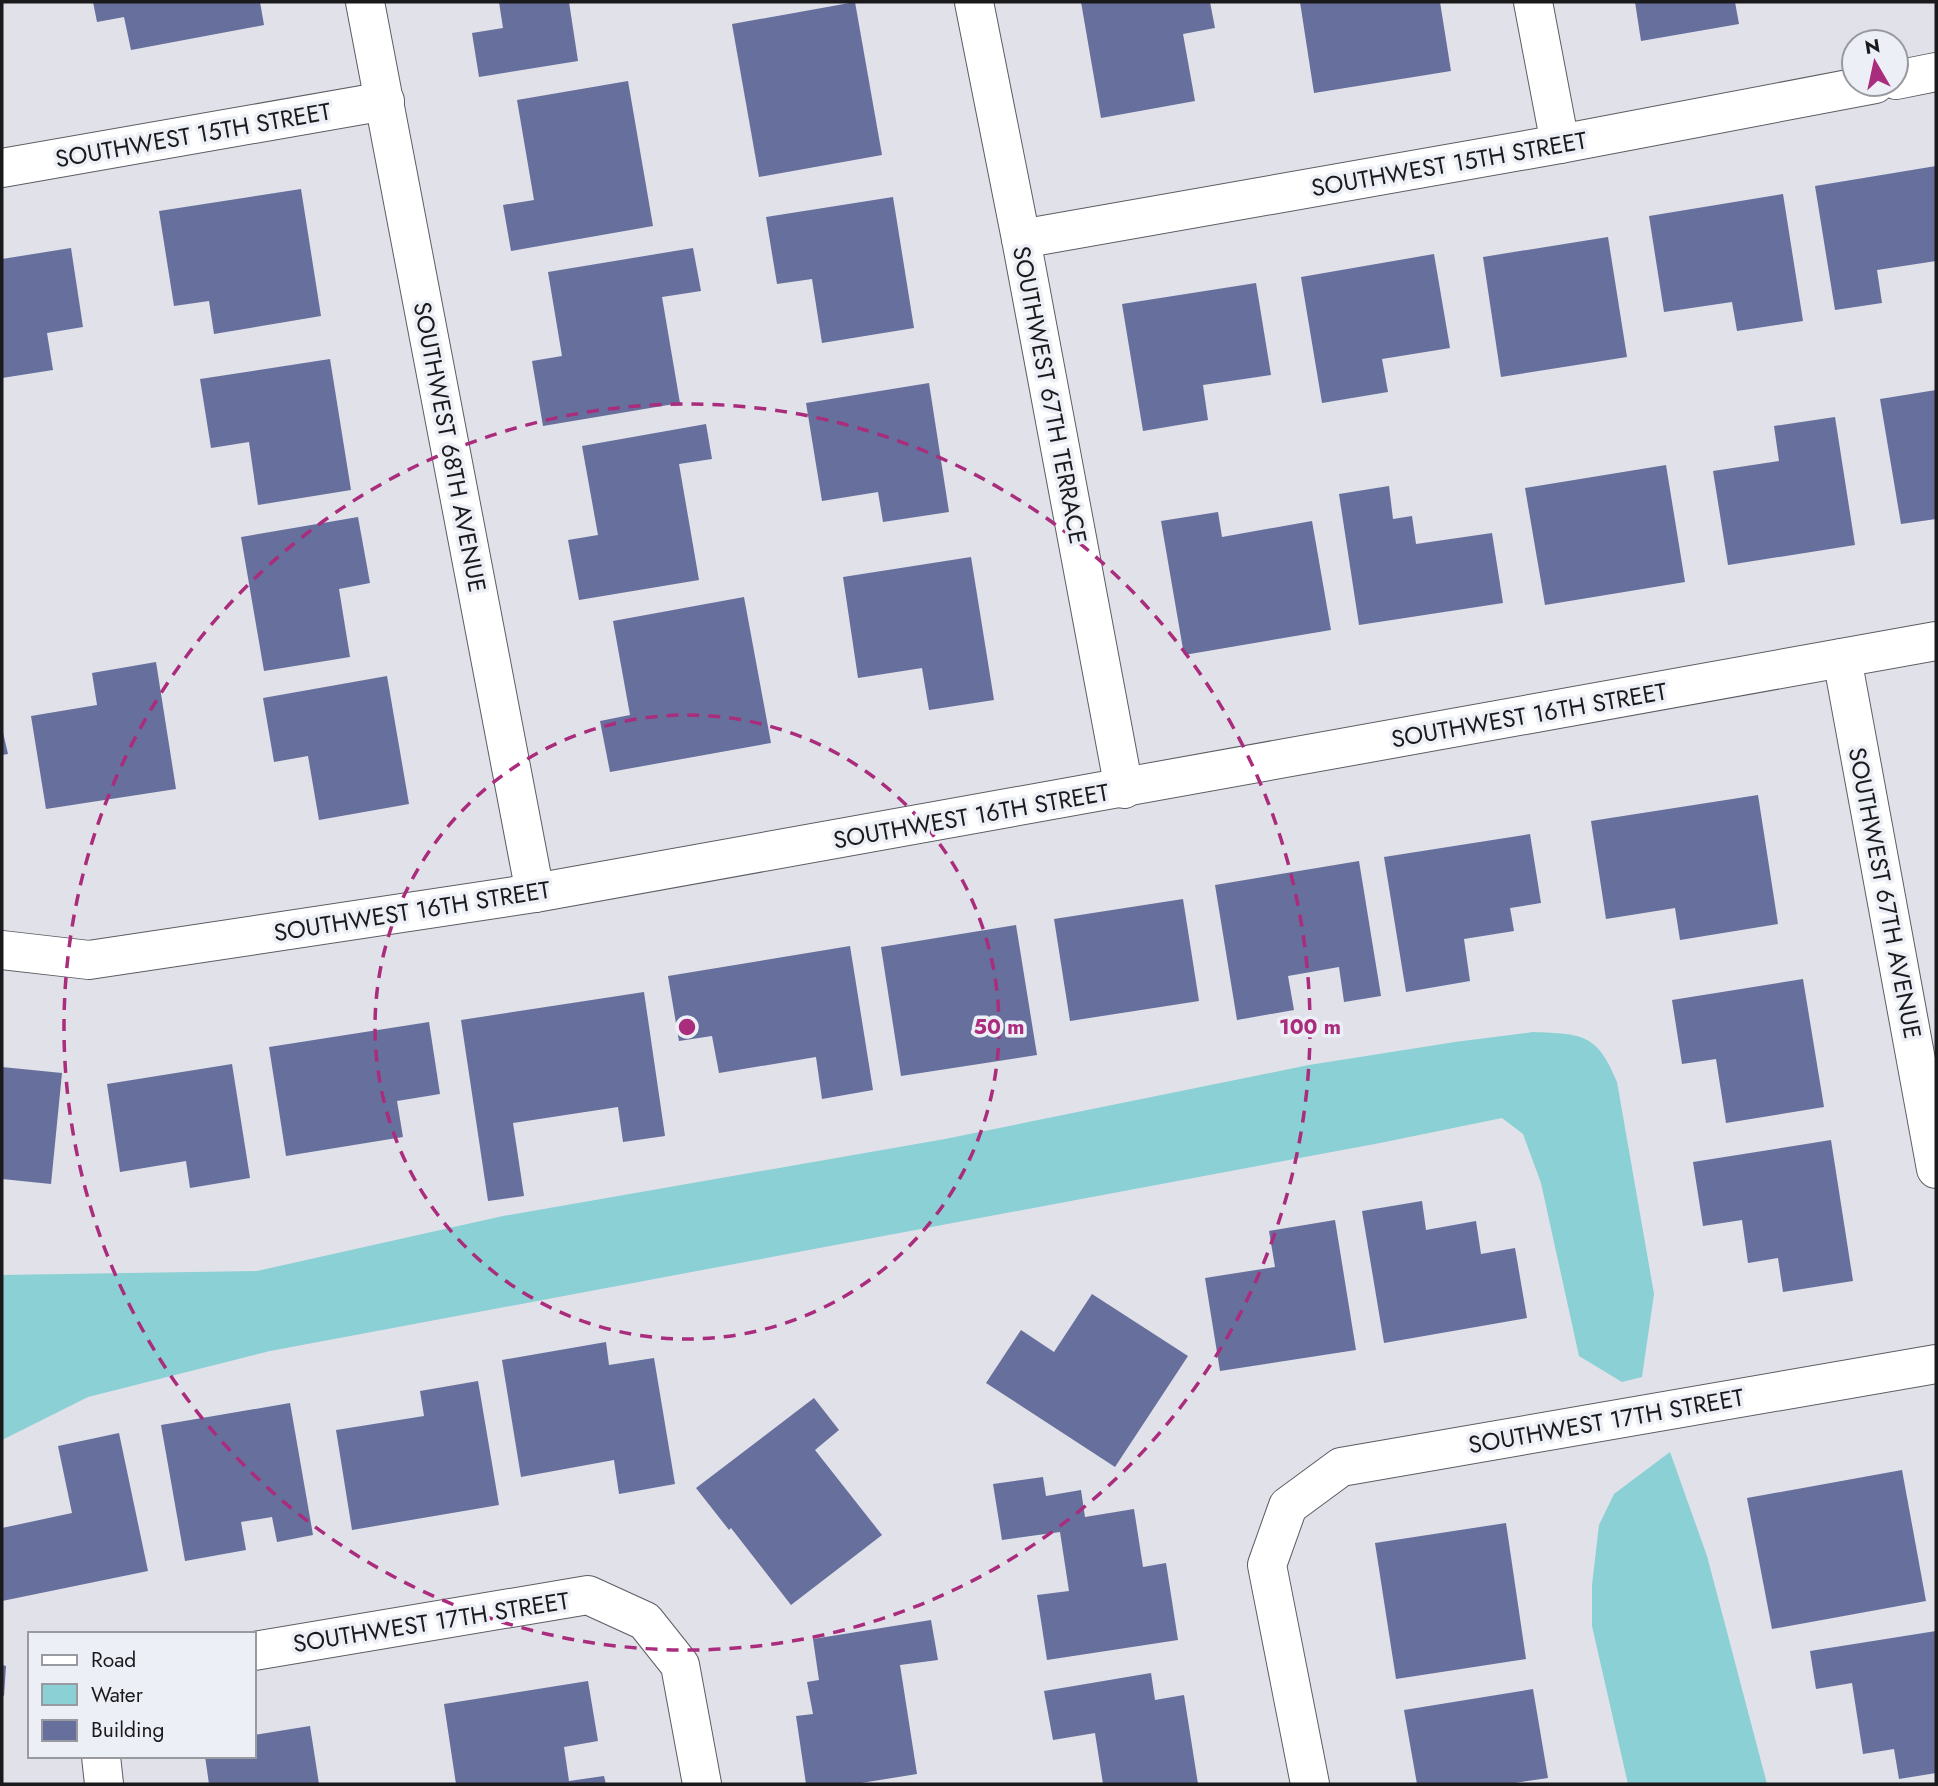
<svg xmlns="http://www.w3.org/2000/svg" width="1938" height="1786" font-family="Jost,sans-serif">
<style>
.water{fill:#8ad0d4}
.building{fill:#676f9c}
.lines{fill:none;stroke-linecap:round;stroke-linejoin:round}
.minor-casing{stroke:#5c5d63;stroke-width:40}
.minor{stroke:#fff;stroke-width:38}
.ring{fill:none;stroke:#aa2c7c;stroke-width:3.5;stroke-dasharray:12 9}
.labels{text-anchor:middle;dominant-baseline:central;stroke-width:7;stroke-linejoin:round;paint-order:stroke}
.street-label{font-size:24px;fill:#1a1a1d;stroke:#edeff6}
.centre{fill:#aa2c7c;stroke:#edeff6;stroke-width:3.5}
.ring-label{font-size:21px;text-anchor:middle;font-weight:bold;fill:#aa2c7c;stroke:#edeff6;stroke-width:7;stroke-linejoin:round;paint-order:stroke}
</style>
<rect width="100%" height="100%" fill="#e0e1e9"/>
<!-- water -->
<g class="water">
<path d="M1533,1032C1582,1034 1597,1033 1617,1082L1654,1294L1642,1377L1622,1382L1579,1356L1541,1183L1523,1134L1502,1118L1380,1143L270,1351L88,1397L2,1440V1275L257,1271L503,1216L945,1139L1309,1065L1455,1042Z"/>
<path d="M1670,1452L1707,1556L1767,1784H1628L1592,1626V1585L1599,1525L1614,1494Z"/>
</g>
<!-- building -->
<g class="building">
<path d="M93,2H260L264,25L131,50L124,17L97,22Z"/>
<path d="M499,2H569L578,61L479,77L472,33L503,28Z"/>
<path d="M855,2L882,155L759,177L732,24Z"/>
<path d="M1081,2H1210L1215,28L1183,34L1195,101L1101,118Z"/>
<path d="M1300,2H1440L1451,71L1314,93Z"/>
<path d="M1635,2H1735L1739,24L1641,41Z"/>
<path d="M628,81L653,226L511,251L503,205L534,200L517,100Z"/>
<path d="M1936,166V261L1877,270L1882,303L1835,310L1815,186Z"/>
<path d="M301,189L321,316L214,334L209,301L174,306L159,211Z"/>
<path d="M1783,194L1803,321L1737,331L1732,302L1664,312L1649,216Z"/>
<path d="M893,197L914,328L822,343L812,279L777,284L766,217Z"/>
<path d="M1608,237L1627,357L1501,377L1483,257Z"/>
<path d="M71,248L83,327L47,333L53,370L2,378V259Z"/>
<path d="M693,248L701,291L662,297L680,403L543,426L532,361L562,356L548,272Z"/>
<path d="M1434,254L1450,348L1382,359L1388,392L1322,403L1301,277Z"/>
<path d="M1256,283L1271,375L1203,385L1208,420L1143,431L1122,304Z"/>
<path d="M330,359L351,490L258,505L249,442L211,448L200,379Z"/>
<path d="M929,383L949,512L883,522L878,492L822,501L806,403Z"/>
<path d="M1936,390V519L1901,524L1880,399Z"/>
<path d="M1835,417L1855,545L1728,565L1713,471L1779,461L1774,426Z"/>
<path d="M706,424L712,459L679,464L699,580L579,600L568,540L598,535L582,446Z"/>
<path d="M1666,465L1685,582L1545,605L1525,488Z"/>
<path d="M1389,486L1393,519L1412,516L1416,544L1492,533L1503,603L1359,625L1339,494Z"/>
<path d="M1218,512L1222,537L1312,521L1331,630L1184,655L1161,521Z"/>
<path d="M358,517L370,583L339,589L350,657L264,671L241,537Z"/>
<path d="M971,557L994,700L929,710L922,668L858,678L843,577Z"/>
<path d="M744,597L771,743L610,772L600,721L630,715L613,621Z"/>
<path d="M156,662L176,789L46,809L31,716L97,705L92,673Z"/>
<path d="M387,676L409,804L319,820L308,756L274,762L263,698Z"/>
<path d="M2,728L8,754L2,755Z"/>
<path d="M1758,795L1778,924L1680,940L1675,908L1606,919L1591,821Z"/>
<path d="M1530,834L1541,903L1510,908L1514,931L1464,939L1470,981L1406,992L1384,857Z"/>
<path d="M1359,861L1381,996L1344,1002L1339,967L1288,976L1294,1010L1237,1020L1215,885Z"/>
<path d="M1183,899L1199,1001L1070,1021L1054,919Z"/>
<path d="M1016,925L1037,1055L901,1076L881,947Z"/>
<path d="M850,946L873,1090L822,1099L816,1057L719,1073L712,1036L679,1041L668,976Z"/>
<path d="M1803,979L1824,1107L1726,1123L1716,1059L1682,1064L1672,1000Z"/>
<path d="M644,992L665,1136L623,1142L618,1107L513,1123L524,1196L488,1201L461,1020Z"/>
<path d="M429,1022L440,1094L397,1101L403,1137L286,1156L269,1047Z"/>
<path d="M232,1064L250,1178L190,1188L186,1161L120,1172L107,1084Z"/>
<path d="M2,1067L62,1073L51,1184L2,1179Z"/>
<path d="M1831,1140L1853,1281L1783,1292L1778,1258L1748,1263L1742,1220L1703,1226L1693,1162Z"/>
<path d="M1422,1201L1426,1230L1476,1221L1481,1254L1515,1248L1527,1318L1384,1343L1362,1211Z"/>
<path d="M1335,1220L1356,1350L1220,1371L1205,1278L1275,1267L1269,1231Z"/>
<path d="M1092,1294L1188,1356L1115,1467L986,1383L1021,1330L1054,1352Z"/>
<path d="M606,1342L609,1365L654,1358L675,1484L619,1494L614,1460L521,1477L502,1360Z"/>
<path d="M478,1381L499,1505L352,1530L336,1430L424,1416L420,1391Z"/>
<path d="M814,1398L839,1430L815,1450L882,1535L791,1605L731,1528L729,1530L696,1488Z"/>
<path d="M290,1403L313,1535L277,1542L272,1517L241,1522L246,1550L185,1561L161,1425Z"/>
<path d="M119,1433L148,1571L2,1601V1528L72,1513L58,1446Z"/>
<path d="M1902,1470L1926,1601L1772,1629L1747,1498Z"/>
<path d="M1043,1477L1046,1496L1081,1490L1085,1517L1134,1509L1143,1567L1166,1563L1178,1640L1047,1660L1037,1595L1069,1591L1060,1532L1002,1540L993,1484Z"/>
<path d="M1506,1523L1526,1659L1396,1679L1375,1543Z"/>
<path d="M931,1620L938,1660L900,1665L917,1774L855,1784H806L796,1716L813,1714L807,1682L819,1680L813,1639Z"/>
<path d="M1936,1631V1773L1899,1779L1894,1749L1863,1754L1852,1683L1816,1689L1810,1651Z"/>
<path d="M2,1665L6,1666L4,1696L2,1695Z"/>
<path d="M1151,1673L1155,1700L1184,1695L1198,1784H1103L1095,1733L1053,1740L1044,1691Z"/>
<path d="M588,1681L598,1741L564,1747L569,1781L604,1776L606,1784H456L444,1704Z"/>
<path d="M1533,1689L1548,1778L1508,1784H1417L1404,1710Z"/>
<path d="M310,1726L319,1784H209L205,1756H254V1735Z"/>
</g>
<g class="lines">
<defs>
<g id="minor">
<path d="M365,2L535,893"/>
<path d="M974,2L1021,239L1124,789"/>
<path d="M1533,2L1560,144"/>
<path d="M1896,80L1936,72"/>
<path d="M2,168L385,101"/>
<path d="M1021,239L1560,144L1875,84"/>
<path d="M1842,658L1936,1169"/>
<path d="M2,950L89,960L535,893L1936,641"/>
<path d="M254,1651L588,1595L645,1621L680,1665L702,1784"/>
<path d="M101,1756L104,1784"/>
<path d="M1310,1784L1267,1565L1288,1506L1341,1467L1936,1364"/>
</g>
</defs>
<!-- minor casing -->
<use href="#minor" class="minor-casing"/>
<!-- minor -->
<use href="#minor" class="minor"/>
</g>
<!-- distance rings -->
<g class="ring">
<circle cx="687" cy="1027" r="312"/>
<circle cx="687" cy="1027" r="623"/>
</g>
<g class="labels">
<!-- street labels -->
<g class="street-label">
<text transform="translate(193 135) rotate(-10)">SOUTHWEST 15TH STREET</text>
<text transform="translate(1449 164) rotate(-10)">SOUTHWEST 15TH STREET</text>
<text transform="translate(1050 395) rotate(79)">SOUTHWEST 67TH TERRACE</text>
<text transform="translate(450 447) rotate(79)">SOUTHWEST 68TH AVENUE</text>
<text transform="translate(1529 715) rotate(-10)">SOUTHWEST 16TH STREET</text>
<text transform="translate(971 816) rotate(-10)">SOUTHWEST 16TH STREET</text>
<text transform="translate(1885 893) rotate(79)">SOUTHWEST 67TH AVENUE</text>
<text transform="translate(412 911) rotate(-9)">SOUTHWEST 16TH STREET</text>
<text transform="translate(1606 1421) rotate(-10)">SOUTHWEST 17TH STREET</text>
<text transform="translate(431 1622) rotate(-9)">SOUTHWEST 17TH STREET</text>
</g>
</g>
<circle cx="687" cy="1027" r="10" class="centre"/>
<g class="ring-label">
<text x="999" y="1034">50 m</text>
<text x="1310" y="1034">100 m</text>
</g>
<!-- border -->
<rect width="1938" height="1786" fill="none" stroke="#1a1a1d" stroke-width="7"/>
<!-- legend -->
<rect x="28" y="1632" width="228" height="126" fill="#edeff6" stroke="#999a9f" stroke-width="2"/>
<rect x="42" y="1655" width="35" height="10" fill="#ffffff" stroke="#999a9f" stroke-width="2"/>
<text x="91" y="1667" font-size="21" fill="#1a1a1d">Road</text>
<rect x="42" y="1684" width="35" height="21" fill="#8ad0d4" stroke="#999a9f" stroke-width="2"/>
<text x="91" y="1702" font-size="21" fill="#1a1a1d">Water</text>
<rect x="42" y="1720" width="35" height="21" fill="#676f9c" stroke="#999a9f" stroke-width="2"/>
<text x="91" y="1737" font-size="21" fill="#1a1a1d">Building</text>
<!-- north arrow -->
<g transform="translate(1875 63) rotate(351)"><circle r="33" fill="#edeff6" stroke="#999a9f" stroke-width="2"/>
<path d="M0-5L12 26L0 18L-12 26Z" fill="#aa2c7c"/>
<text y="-10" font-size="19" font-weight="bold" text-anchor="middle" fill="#1a1a1d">N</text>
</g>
</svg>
